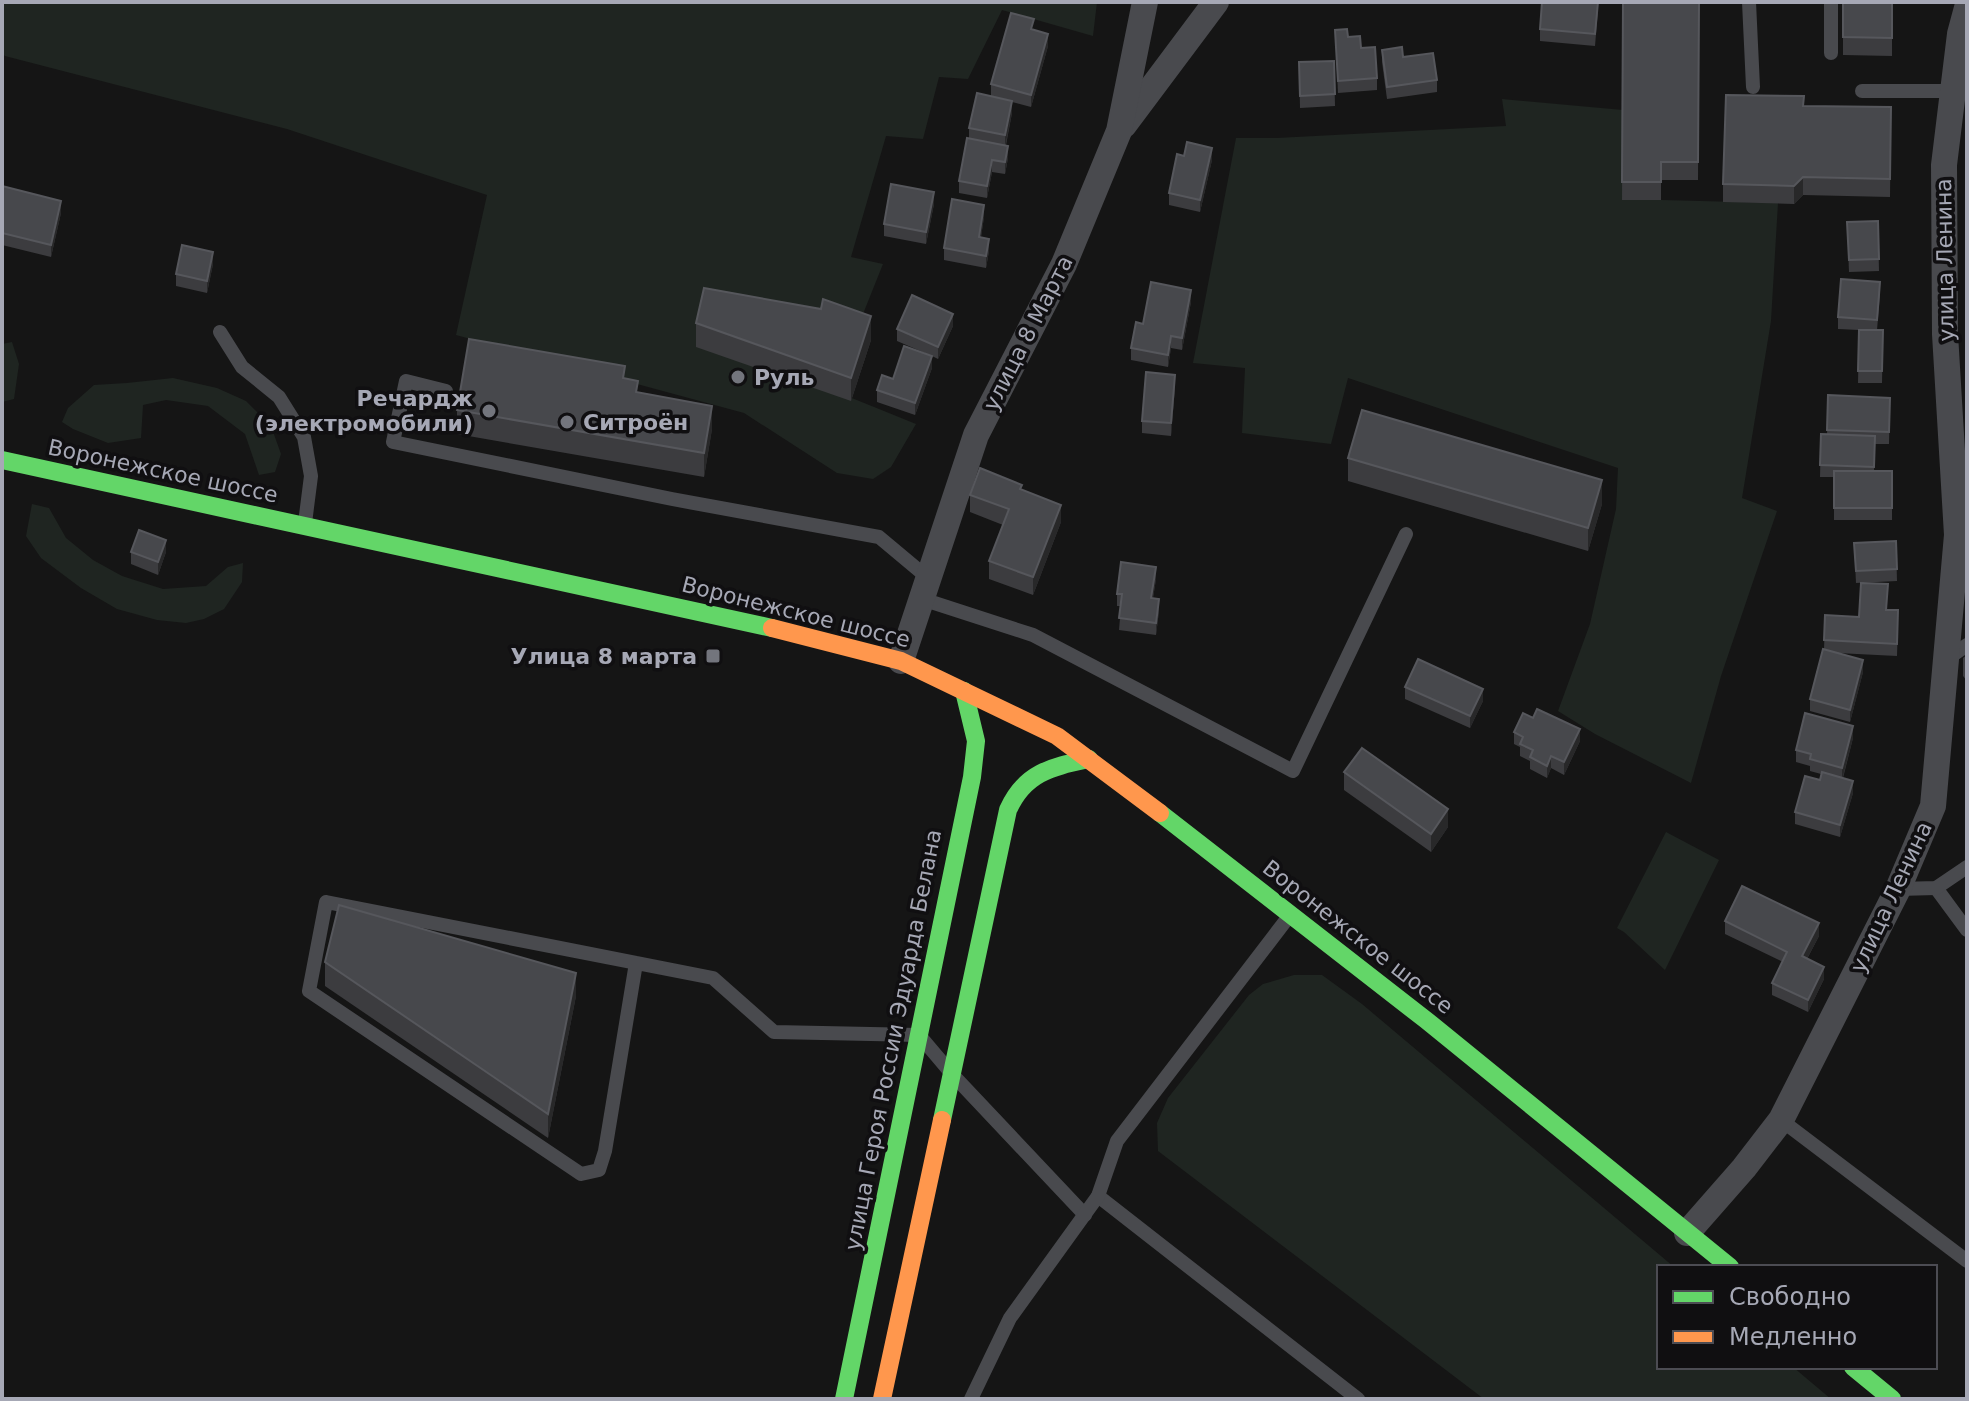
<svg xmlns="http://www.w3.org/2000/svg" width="1969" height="1401" font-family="'DejaVu Sans',sans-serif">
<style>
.green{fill:#1f2521}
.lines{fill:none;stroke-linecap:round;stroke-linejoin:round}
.lane{stroke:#494a4e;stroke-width:14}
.street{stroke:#494a4e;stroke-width:26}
.fast{stroke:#63d668;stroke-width:18}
.slow{stroke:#ff974d;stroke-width:18}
.wall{fill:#3c3c3f}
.shaded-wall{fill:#282829}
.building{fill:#47484c;stroke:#56575c;stroke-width:2}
.poi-dot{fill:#73757d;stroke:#100f11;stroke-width:3}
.labels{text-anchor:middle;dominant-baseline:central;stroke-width:7;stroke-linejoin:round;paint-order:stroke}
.street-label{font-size:22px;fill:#a6a8b5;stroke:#100f11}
.poi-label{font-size:22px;font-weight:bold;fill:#a6a8b5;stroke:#100f11;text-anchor:start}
</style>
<rect width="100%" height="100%" fill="#151515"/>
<!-- green -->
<g class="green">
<path d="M2,2H1097L1093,36L1002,10L968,79L939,77L923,139L886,136L851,257L883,264L855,334L837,392L916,424L891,467L873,479L837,473L744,413L456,335L487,195L287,129L5,56L2,54Z"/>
<path d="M1502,99L1623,110V199L1778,203L1771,321L1742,498L1777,511L1721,676L1691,783L1595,734L1558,711L1590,624L1616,509L1618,468L1348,378L1331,444L1242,433L1245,368L1193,363L1236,138H1277L1506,126Z"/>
<path d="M12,342L19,364L14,399L2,402V344Z"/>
<path d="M173,378L217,388L246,401L271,426L281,454L275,472L259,475L245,434L208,406L166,400L143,405L141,438L108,443L73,429L62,422L68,408L94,385L127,383Z"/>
<path d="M32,504L49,508L66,538L93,560L122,576L163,589L206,586L228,567L243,563L242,582L224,609L204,619L186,623L157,620L117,609L81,588L41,558L26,536Z"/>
<path d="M1666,832L1719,860L1665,970L1624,932L1617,928Z"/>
<path d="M1294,975H1322L1362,1004L1674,1267H1659V1367H1793L1831,1399H1484L1158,1151L1157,1123L1168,1098L1249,995L1263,984Z"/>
</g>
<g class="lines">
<!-- lane -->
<g class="lane">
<path d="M1749,2L1753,87"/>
<path d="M1831,53V2"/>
<path d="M1862,91H1953"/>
<path d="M220,332L242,367L279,397L304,437L311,476L305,523"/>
<path d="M446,391L406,381L393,442L672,499L879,537L928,578"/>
<path d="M922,599L1033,635L1293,771L1406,534"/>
<path d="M1947,659L1967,645"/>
<path d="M1936,888L1967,930"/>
<path d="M1898,889L1936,888L1967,867"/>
<path d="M636,963L605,1151L599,1170L581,1174L309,991L326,902L713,978L774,1032L919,1035L952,1074L1085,1215"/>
<path d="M1781,1120L1967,1261"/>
<path d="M1098,1196L1358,1399"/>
<path d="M971,1399L1010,1318L1098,1196L1117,1141L1290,915"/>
</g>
<!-- street -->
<g class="street">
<path d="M1124,125L1216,2"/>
<path d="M901,661L976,435L1064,264L1119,131L1145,2"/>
<path d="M1687,1233L1744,1168L1781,1120L1898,889L1933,806L1957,535L1945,334L1944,165L1960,34L1967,8"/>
</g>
<!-- fast -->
<g class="fast">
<path d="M2,460L772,628"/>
<path d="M1160,813L1426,1020L1730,1267"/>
<path d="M942,1120L1008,810C1025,772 1052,767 1089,759"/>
<path d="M1853,1367L1892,1399"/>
<path d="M844,1399L972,777L976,741L964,691"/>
</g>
<!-- slow -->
<g class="slow">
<path d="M772,628L901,661L1057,736L1160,813"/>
<path d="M882,1399L942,1120"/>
</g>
</g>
<!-- wall -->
<g class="wall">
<path d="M1623,2H1699L1698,180H1661V200H1622Z"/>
<path d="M1843,2H1892V56L1843,55Z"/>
<path d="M1598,10L1595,46L1540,41V29Z"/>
<path d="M1034,30L1048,46L1031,107L1012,102V113L1006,145L1008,158L1005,174L992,172L987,198L959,193V181L969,139V128L991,96V84Z"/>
<path d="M1335,30L1348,37L1361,48L1377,78V90L1338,93Z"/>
<path d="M1382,50L1403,57L1437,80V92L1387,99L1382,62Z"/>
<path d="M1334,61L1335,106L1300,108L1299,62Z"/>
<path d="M1804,106L1891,107L1890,197L1803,195L1794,204L1723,202V184Z"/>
<path d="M1212,160L1200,212L1169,205V193Z"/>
<path d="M2,186L61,213L51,257L2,245Z"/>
<path d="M934,204L926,244L884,236V224Z"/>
<path d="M984,217L981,237L989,251L986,268L944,260V248Z"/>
<path d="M1878,221L1879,271L1849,272L1847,222Z"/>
<path d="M213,264L207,293L176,286V274Z"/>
<path d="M1880,294L1877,330H1883L1882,383H1858L1859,330L1838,329V317Z"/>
<path d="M1191,302L1182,350L1171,348L1168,367L1131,360V348L1143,324Z"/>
<path d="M696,323L871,340L851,401L696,347Z"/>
<path d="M953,326L938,359L932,356V368L915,415L877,402V390L925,353L897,341V329Z"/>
<path d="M625,378L638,393L712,429L704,477L457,434V410Z"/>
<path d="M1175,387L1171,436L1142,433V421Z"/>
<path d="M1828,395L1890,398L1889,444H1875L1874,471H1892V520H1834V477H1820L1821,434L1827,435Z"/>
<path d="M1348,458L1602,504L1588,551L1348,481Z"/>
<path d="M1022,490L1061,522L1033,595L989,579V561L1003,525L970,512V495Z"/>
<path d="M1896,541L1897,581L1856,583L1854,543Z"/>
<path d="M131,552H166L158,575L131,564Z"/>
<path d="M1156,579L1153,598L1159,611L1156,635L1119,630L1121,606H1117V594Z"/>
<path d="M1887,610L1898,622L1897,656L1837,653L1863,672L1850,722L1810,711V699L1824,650L1825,615L1859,617Z"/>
<path d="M1967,655V681L1963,676V658Z"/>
<path d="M1405,687L1483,701L1470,728L1405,699Z"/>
<path d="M1514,732L1580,741L1564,775L1551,768L1547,778L1530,769V761L1520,756V747L1514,744Z"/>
<path d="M1853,738L1843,778L1853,793L1840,837L1795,824V812L1820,780L1821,774L1810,771V766L1796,762V750Z"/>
<path d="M1344,772L1448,827L1431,852L1344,790Z"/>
<path d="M1725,921L1819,936L1807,959L1824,979L1808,1012L1772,995V983L1783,962L1725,934Z"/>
<path d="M325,962L576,996L548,1138L325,986Z"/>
</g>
<!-- shaded-wall -->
<g class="shaded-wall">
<path d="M1048,34V46L1031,107V95Z"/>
<path d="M1012,101V113L1005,147V135Z"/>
<path d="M1008,146V158L1005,174V162Z"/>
<path d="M1212,148V160L1200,212V200Z"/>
<path d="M992,160V172L987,198V186Z"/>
<path d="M1803,177V195L1794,204V186Z"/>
<path d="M934,192V204L926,244V232Z"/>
<path d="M61,201V213L51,257V245Z"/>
<path d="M984,205V217L979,249V237Z"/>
<path d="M989,239V251L986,268V256Z"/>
<path d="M213,252V264L207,293V281Z"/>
<path d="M1191,290V302L1182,350V338Z"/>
<path d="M953,314V326L938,359V347Z"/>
<path d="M871,316V340L851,401V378Z"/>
<path d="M1171,336V348L1168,367V355Z"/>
<path d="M932,356V368L915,415V403Z"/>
<path d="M1175,375V387L1171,436V423Z"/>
<path d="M712,406V429L704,477V453Z"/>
<path d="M1602,480V504L1588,551V528Z"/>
<path d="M1061,505V522L1033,595V577Z"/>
<path d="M166,540V552L158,575V562Z"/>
<path d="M1156,567V579L1151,610V598Z"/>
<path d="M1159,599V611L1156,635V623Z"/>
<path d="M1863,660V672L1850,722V710Z"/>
<path d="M1483,689V701L1470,728V716Z"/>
<path d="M1853,726V738L1842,780V768Z"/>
<path d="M1580,729V741L1564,775V762Z"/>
<path d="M1551,756V768L1547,778V766Z"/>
<path d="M1853,781V793L1840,837V825Z"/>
<path d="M1448,809V827L1431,852V834Z"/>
<path d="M1819,923V936L1802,968V956Z"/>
<path d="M1824,967V979L1808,1012V1000Z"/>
<path d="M576,973V996L548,1138V1114Z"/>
</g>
<!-- building -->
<g class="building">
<path d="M1542,2H1598L1595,34L1540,29Z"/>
<path d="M1623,2H1699L1698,162H1661V182H1622Z"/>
<path d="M1843,2H1892V38L1843,37Z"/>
<path d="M1011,13L1034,19L1031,29L1048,34L1031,95L991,84Z"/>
<path d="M1347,29L1348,37L1360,36L1361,48L1375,47L1377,78L1338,81L1335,30Z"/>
<path d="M1402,47L1403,57L1433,53L1437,80L1387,87L1382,50Z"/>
<path d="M1334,61L1335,94L1300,96L1299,62Z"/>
<path d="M977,93L1012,101L1005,135L969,128Z"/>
<path d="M1726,95L1804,96L1803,106L1891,107L1890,179L1803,177L1794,186L1723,184Z"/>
<path d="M967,138L1008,146L1005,162L992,160L987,186L959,181Z"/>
<path d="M1187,142L1212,148L1200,200L1169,193L1177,154L1184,156Z"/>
<path d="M891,184L934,192L926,232L884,224Z"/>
<path d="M2,186L61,201L51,245L2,233Z"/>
<path d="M952,199L984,205L979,237L989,239L986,256L944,248Z"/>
<path d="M1878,221L1879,259L1849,260L1847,222Z"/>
<path d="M182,245L213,252L207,281L176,274Z"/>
<path d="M1841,279L1880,282L1877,320L1838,317Z"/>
<path d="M1151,282L1191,290L1182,338L1171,336L1168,355L1131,348L1136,322L1143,324Z"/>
<path d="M704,288L821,309L823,299L871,316L851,378L696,323Z"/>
<path d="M912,295L953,314L938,347L897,329Z"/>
<path d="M1859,330H1883L1882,371H1858Z"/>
<path d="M469,339L625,366L623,378L638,381L636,392L712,406L704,453L457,410Z"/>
<path d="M904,346L932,356L915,403L877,390L882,375L893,379Z"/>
<path d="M1146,372L1175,375L1171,423L1142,421Z"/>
<path d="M1828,395L1890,398L1889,432L1827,430Z"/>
<path d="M1362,410L1602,480L1588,528L1348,458Z"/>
<path d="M1821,434L1875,436L1874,467L1820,465Z"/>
<path d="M980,468L1022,485L1020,489L1061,505L1033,577L989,561L1009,509L970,495Z"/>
<rect x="1834" y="471" width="58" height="37"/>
<path d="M139,530L166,540L158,562L131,552Z"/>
<path d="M1896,541L1897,569L1856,571L1854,543Z"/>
<path d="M1121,562L1156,567L1151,598L1159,599L1156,623L1119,618L1122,594H1117Z"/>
<path d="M1861,583L1888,584L1886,610H1898L1897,644L1824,640L1825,615L1859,617Z"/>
<path d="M1823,649L1863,660L1850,710L1810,699Z"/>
<path d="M1418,659L1483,689L1470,716L1405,687Z"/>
<path d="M1537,709L1580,729L1564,762L1551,756L1547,766L1530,757L1533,750L1520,744L1523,737L1514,732L1523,713L1533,718Z"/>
<path d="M1805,713L1853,726L1842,768L1810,759L1811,754L1796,750Z"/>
<path d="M1362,748L1448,809L1431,834L1344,772Z"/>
<path d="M1822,772L1853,781L1840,825L1795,812L1805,776L1820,780Z"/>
<path d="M1742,886L1819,923L1802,956L1824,967L1808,1000L1772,983L1787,952L1725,921Z"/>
<path d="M339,905L576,973L548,1114L325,962Z"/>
</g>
<!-- markers -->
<g class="poi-dot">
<circle cx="738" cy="377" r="8"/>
<circle cx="489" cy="411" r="8"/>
<circle cx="567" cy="422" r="8"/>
<rect x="705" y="648" width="16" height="16" rx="4"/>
</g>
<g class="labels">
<!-- street labels -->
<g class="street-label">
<text transform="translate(1945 260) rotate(-91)">улица Ленина</text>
<text transform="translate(1028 333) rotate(-63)">улица 8 Марта</text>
<text transform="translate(163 471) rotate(12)">Воронежское шоссе</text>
<text transform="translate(796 612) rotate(14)">Воронежское шоссе</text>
<text transform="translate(1891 897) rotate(-65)">улица Ленина</text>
<text transform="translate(1358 937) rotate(38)">Воронежское шоссе</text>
<text transform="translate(893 1040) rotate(-79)">улица Героя России Эдуарда Белана</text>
</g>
<!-- poi labels -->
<g class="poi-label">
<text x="754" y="377">Руль</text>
<text x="473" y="398" text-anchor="end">Речардж<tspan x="473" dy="25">(электромобили)</tspan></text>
<text x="583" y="422">Ситроён</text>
<text x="697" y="656" text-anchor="end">Улица 8 марта</text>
</g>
</g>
<!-- border -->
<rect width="1969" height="1401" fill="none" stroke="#a6a8b5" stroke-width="8"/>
<!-- legend -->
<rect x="1657" y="1265" width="280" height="104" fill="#100f11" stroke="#4c4c53" stroke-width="2"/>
<rect x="1673" y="1291" width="40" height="12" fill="#63d668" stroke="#4c4c53" stroke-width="2"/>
<text x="1729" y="1305" font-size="24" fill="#a6a8b5">Свободно</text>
<rect x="1673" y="1331" width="40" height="12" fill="#ff974d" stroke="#4c4c53" stroke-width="2"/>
<text x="1729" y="1345" font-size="24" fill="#a6a8b5">Медленно</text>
</svg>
